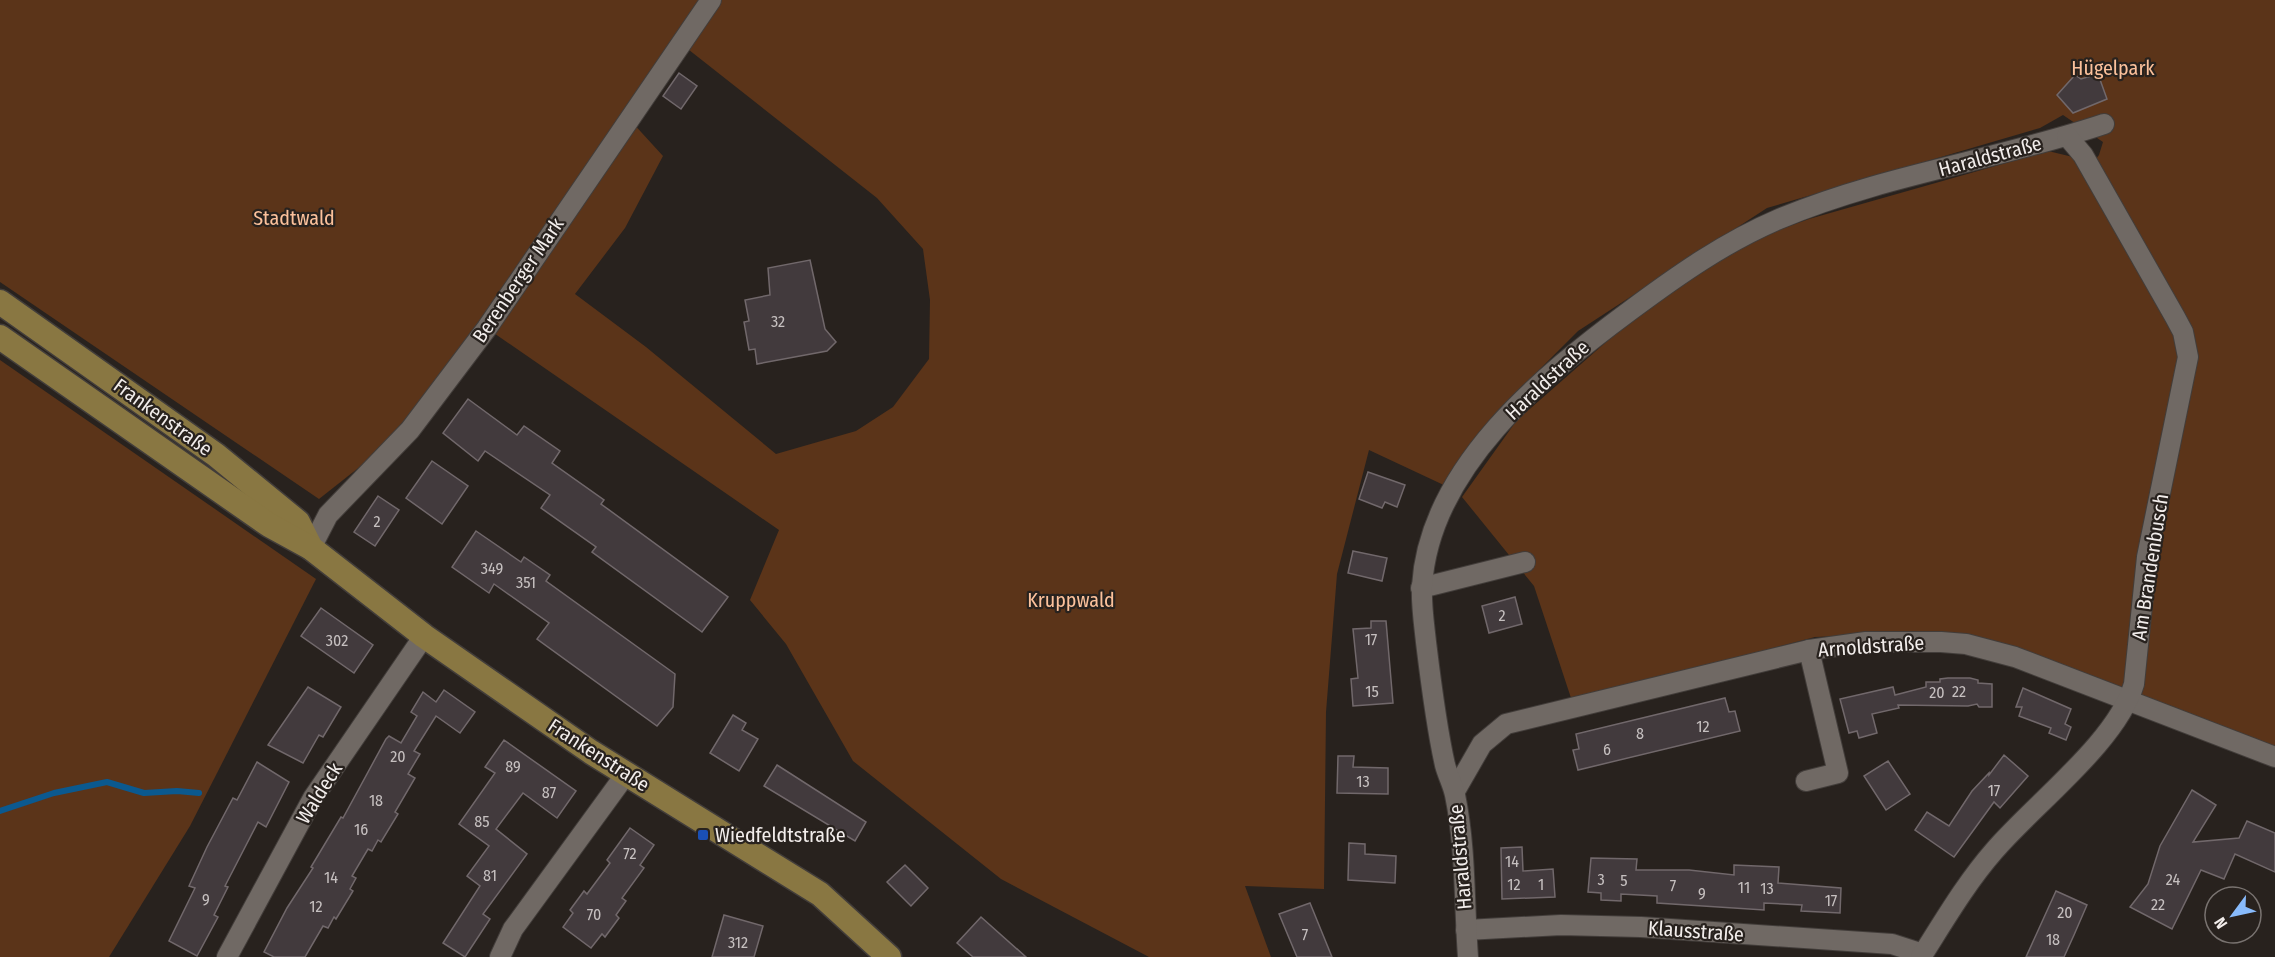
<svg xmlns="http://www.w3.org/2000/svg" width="2275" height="957" font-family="'Fira Sans Condensed',sans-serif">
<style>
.green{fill:#5b3419}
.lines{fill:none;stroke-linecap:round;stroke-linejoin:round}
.stream{stroke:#0b598f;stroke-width:6}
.building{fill:#423a3d;stroke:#71686b;stroke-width:1.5}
.minor-casing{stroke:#423d3a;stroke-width:22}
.major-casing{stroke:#423d3a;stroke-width:27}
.minor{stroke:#706964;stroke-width:20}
.major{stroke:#897742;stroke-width:24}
.transit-dot{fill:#1a4fb4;stroke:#28221e;stroke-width:2}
.labels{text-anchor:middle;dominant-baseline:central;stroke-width:4.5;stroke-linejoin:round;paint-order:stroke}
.number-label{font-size:16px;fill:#c6c0c0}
.park-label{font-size:20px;fill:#fcc19b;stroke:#28221e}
.street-label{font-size:20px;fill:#f2edeb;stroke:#28221e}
.poi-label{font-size:20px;fill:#f2edeb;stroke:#28221e;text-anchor:start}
</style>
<rect width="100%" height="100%" fill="#28221e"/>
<!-- green -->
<g class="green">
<path d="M0,0H705L409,428L319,499L0,282Z"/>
<path d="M716,0H2275V753L2014,652L1944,632L1815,637L1572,701L1534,586L1462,497L1517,420L1629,322L1709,265L1773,232L1809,219L2048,151L2073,157L2084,174L2099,155L2103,142L2063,115L2040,128L1767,208L1578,331L1504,405L1448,487L1369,450L1337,574L1326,712L1324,889L1245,886L1271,957H1149L1001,879L853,761L786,644L750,600L779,530L488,329L631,121L663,156L625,228L575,294L646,347L776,454L856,431L893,407L929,359L930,300L923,249L877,198L684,46Z"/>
<path d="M0,360L316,579L190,826L109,957H0Z"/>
</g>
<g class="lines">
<!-- stream -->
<path class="stream" d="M0,811L54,793L107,782L144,793L177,791L199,793"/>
</g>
<!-- building -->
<g class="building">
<path d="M679,73L697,86L681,109L663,96Z"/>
<path d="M2098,74L2107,99L2073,113L2057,95L2075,75L2081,79Z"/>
<path d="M810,260L825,329L836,342L827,351L757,364L755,349L749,350L744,322L749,321L745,300L770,295L768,268Z"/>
<path d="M468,399L517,435L524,426L560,451L552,463L604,500L601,504L728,597L702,632L592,552L596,547L541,508L550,495L485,451L478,461L443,433Z"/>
<path d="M432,461L468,486L442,524L406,498Z"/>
<path d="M1368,472L1405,485L1397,507L1385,502L1382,508L1359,499Z"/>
<path d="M378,496L399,510L375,546L354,532Z"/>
<path d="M476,531L521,562L524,557L550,575L546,581L675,674L673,707L657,726L537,639L549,623L494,584L489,593L452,567Z"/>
<path d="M1353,551L1387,558L1382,581L1348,573Z"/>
<path d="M1515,597L1522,624L1489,633L1482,606Z"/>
<path d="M321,608L373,645L354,673L301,636Z"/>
<path d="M1371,621H1386L1393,703L1353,706L1351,679L1358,678L1353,629L1371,628Z"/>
<path d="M1948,678H1970L1978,680V683L1992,684V707H1979L1977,704L1968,706L1898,705L1899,708L1872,714L1877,733L1859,738L1857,731L1849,733L1840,699L1893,687L1895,695L1926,687V682H1940V679Z"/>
<path d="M308,687L341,707L323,737L319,735L303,763L268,745Z"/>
<path d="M2023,688L2071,709L2065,724L2071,727L2066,740L2049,733L2051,728L2019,716L2022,707H2016Z"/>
<path d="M444,690L475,712L460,733L436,716L414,751L420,754L408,774L415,778L395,812L398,814L381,842L378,840L372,851L368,849L352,876L356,878L350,889L353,891L336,919L334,917L328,928L323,926L305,957H274L264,952L287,908L313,868L311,867L341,817L343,818L386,739L389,736L401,743L417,716L411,712L423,692L436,702Z"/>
<path d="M1725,698L1729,712L1735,711L1740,731L1578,770L1573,750L1579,749L1576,734Z"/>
<path d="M733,715L746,723L742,730L758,739L739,771L710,753Z"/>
<path d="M504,740L576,791L557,818L523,793L496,829L527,854L483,914L490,919L465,957L443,943L480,886L467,876L489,846L459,824L495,773L485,767Z"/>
<path d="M2004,755L2028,776L2000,808L1994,802L1954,857L1915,830L1927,812L1949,826L1972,791L1989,773V775Z"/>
<path d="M1338,756H1354L1353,767L1388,768V794L1337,793Z"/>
<path d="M1888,761L1910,794L1886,810L1864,776Z"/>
<path d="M257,762L289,782L266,827L258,822L225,886L228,887L214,915L218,917L197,956L169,941L195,888L189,886L207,847L233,798L237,800Z"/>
<path d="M777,765L866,822L855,841L764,786Z"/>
<path d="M2192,790L2216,805L2193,842L2239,838L2247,821L2275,833V872L2235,854L2224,879L2201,870L2172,929L2130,907L2148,884L2160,846Z"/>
<path d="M630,828L654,845L640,865L644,868L622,898L626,901L616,915L619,918L605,937L602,934L591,948L563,927L573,913L570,910L584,891L587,894L610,863L607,860Z"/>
<path d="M1349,843L1365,844V854L1396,856L1395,883L1348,880Z"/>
<path d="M1522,847L1523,871L1553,869L1555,897L1502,899L1501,848Z"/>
<path d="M1591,858L1637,859L1636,870H1689L1734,875V865L1779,867L1778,883L1841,888L1840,913L1801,911L1802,905L1764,903V910L1657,903V896L1621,894V901L1601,900V893L1588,892Z"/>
<path d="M905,865L928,888L911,906L887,882Z"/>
<path d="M2056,891L2087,905L2074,935L2064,957H2026Z"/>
<path d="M1310,903L1332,957H1297L1279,914Z"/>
<path d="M724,915L763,926L754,957H712Z"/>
<path d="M981,917L1026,957H973L957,943Z"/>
</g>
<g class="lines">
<defs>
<g id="minor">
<path d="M311,548L328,515L410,430L487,328L711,0"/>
<path d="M1421,588L1525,562"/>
<path d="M1806,781L1838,773L1809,650"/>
<path d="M1455,791L1482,744L1506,724L1809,650L1866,642H1941L1966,644L2015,657L2275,757"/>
<path d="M1466,930L1561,925L1641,927L1892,944L1923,954"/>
<path d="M227,957L313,798L424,636"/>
<path d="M500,957L513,929L626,774"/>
<path d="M1468,957C1464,903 1466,848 1455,795C1453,785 1448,776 1445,765C1436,725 1431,683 1426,642C1424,623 1421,604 1422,586C1429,468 1543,375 1631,310C1678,275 1725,242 1779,219C1883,175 1997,160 2104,124"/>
<path d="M1921,957C1944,921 1966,883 1994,851C2033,805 2117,742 2134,684L2147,557L2188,357L2183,332L2175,317L2083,155L2067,136"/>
</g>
<g id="major">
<path d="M0,302L216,455L298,522L311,548"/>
<path d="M0,337L269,525L311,548L424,636L591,752L820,894L889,957"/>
</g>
</defs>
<!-- minor casing -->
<use href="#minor" class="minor-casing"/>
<!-- major casing -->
<use href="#major" class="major-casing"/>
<!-- minor -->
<use href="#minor" class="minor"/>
<!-- major -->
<use href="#major" class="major"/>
</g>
<!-- markers -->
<rect class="transit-dot" x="697" y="829" width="12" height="12" rx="3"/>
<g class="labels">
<!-- number labels -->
<g class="number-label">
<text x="778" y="321">32</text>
<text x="377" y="521">2</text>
<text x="492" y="568">349</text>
<text x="526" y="582">351</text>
<text x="1502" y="615">2</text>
<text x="1371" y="639">17</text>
<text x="337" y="640">302</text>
<text x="1372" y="691">15</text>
<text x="1959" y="691">22</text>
<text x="1937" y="692">20</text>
<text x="1703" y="726">12</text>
<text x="1640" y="733">8</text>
<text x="1607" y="749">6</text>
<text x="398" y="756">20</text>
<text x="513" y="766">89</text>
<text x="1363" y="781">13</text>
<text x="1994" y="790">17</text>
<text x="549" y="792">87</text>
<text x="376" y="800">18</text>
<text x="482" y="821">85</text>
<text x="361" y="829">16</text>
<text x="630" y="853">72</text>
<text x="1512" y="861">14</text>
<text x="490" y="875">81</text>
<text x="331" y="877">14</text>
<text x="1601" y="879">3</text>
<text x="2173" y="879">24</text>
<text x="1624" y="880">5</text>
<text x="1514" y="884">12</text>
<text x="1541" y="884">1</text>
<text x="1673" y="885">7</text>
<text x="1744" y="887">11</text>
<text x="1767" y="888">13</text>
<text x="1702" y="893">9</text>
<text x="206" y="899">9</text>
<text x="1831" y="900">17</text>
<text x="2158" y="904">22</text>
<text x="316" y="906">12</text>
<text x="2065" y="912">20</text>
<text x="594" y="914">70</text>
<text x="1305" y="934">7</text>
<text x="2053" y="939">18</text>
<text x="738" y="942">312</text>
</g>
<!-- park labels -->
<g class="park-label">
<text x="2113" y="68">Hügelpark</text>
<text x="294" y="218">Stadtwald</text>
<text x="1071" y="600">Kruppwald</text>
</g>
<!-- street labels -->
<g class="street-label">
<text transform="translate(1990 156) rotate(-15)">Haraldstraße</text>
<text transform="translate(518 280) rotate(-56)">Berenberger Mark</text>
<text transform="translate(1547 380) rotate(-43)">Haraldstraße</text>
<text transform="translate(163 417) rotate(36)">Frankenstraße</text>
<text transform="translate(2150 567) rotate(-81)">Am Brandenbusch</text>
<text transform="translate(1871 646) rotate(-4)">Arnoldstraße</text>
<text transform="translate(599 755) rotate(33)">Frankenstraße</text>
<text transform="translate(319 793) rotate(-58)">Waldeck</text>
<text transform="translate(1460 857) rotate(-95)">Haraldstraße</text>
<text transform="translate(1696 931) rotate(4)">Klausstraße</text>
</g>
<!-- poi labels -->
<g class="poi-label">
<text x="715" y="835">Wiedfeldtstraße</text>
</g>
</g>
<!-- north arrow -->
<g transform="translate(2233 915) rotate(237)"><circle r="28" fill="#28221e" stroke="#797370" stroke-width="1.5"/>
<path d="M0-4.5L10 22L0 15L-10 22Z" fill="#88bbfc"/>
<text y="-9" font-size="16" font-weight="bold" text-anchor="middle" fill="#f2edeb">N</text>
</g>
</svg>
